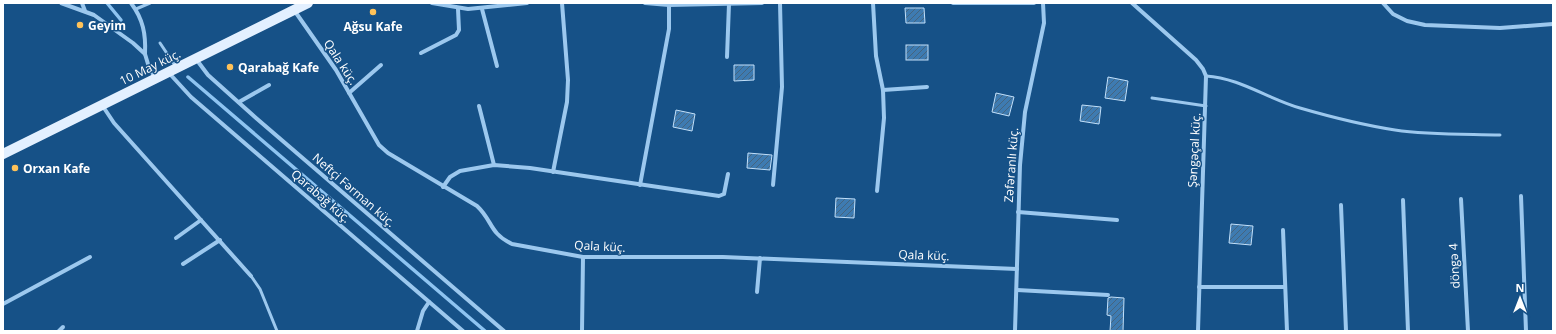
<svg xmlns="http://www.w3.org/2000/svg" width="1556" height="334" font-family="'Open Sans',sans-serif">
<style>
.lines{fill:none;stroke-linecap:round;stroke-linejoin:round}
.stream{stroke:#8ec4f1;stroke-width:3.5}
.building{fill:url(#building-hatch);stroke:#c2e0fa}
.service{stroke:#9cc8ee;stroke-width:3}
.minor{stroke:#9cc8ee;stroke-width:4}
.primary{stroke:#e3f0ff;stroke-width:10}
.poi-dot{fill:#ffc259;stroke:#165187;stroke-width:1.5}
.labels{text-anchor:middle;dominant-baseline:central;stroke-width:3;stroke-linejoin:round;paint-order:stroke}
.poi-label{font-size:12px;font-weight:bold;fill:#fff;stroke:#165187;text-anchor:start}
.street-label{font-size:12px;fill:#fff;stroke:#165187}
</style>
<defs>
<pattern id="building-hatch" width="6" height="6" patternUnits="userSpaceOnUse"><rect width="6" height="6" fill="#3e7bb1"/><path d="M-1 1l2-2M0 6l6-6M5 7l2-2" fill="none" stroke="#45647e"/></pattern>
</defs>
<rect width="100%" height="100%" fill="#165187"/>
<g class="lines">
<!-- stream -->
<g class="stream">
<path d="M107,3L121,20"/>
<path d="M188,77L485,331"/>
</g>
</g>
<!-- building -->
<g class="building">
<path d="M905,8H924L925,23H906Z"/>
<rect x="906" y="45" width="22" height="15"/>
<path d="M734,65H754V80L734,81Z"/>
<path d="M1108,77L1128,81L1125,101L1105,98Z"/>
<path d="M996,93L1014,97L1009,116L992,112Z"/>
<path d="M1082,105L1101,107L1099,124L1080,121Z"/>
<path d="M676,110L695,114L692,131L673,127Z"/>
<path d="M748,153L772,155L770,170L747,168Z"/>
<path d="M836,198L855,199L854,218L835,217Z"/>
<path d="M1231,224L1253,226L1251,245L1229,243Z"/>
<path d="M1111,297L1124,298L1123,331H1110L1111,316L1107,315L1108,298Z"/>
</g>
<g class="lines">
<!-- service -->
<g class="service">
<path d="M136,9L150,3"/>
<path d="M160,43L176,67"/>
<path d="M1206,76C1240,78 1268,99 1300,108C1331,117 1363,125 1395,130C1429,135 1465,134 1500,135"/>
<path d="M1152,98L1206,106"/>
<path d="M251,276L260,289L277,331"/>
</g>
<!-- minor -->
<g class="minor">
<path d="M61,3L94,15L133,43L145,54L148,64L155,78"/>
<path d="M82,3L85,11"/>
<path d="M131,3C143,19 146,34 145,54"/>
<path d="M432,3L468,9L527,3"/>
<path d="M645,3L669,5L762,3"/>
<path d="M873,3L876,56L883,90L884,118L877,191"/>
<path d="M953,3H1034"/>
<path d="M1132,3L1196,60L1203,69L1206,76L1198,331"/>
<path d="M1383,3L1393,14L1407,21L1425,25L1500,28L1553,24"/>
<path d="M482,9L497,66"/>
<path d="M294,10L336,70L379,145L388,153L477,206C493,221 489,233 512,244L583,257H723L1017,269"/>
<path d="M421,53L456,35L459,30L458,9"/>
<path d="M727,57L729,4"/>
<path d="M196,59L208,75L256,118L504,331"/>
<path d="M169,73L191,97L463,331"/>
<path d="M883,90L927,87"/>
<path d="M349,93L381,65"/>
<path d="M239,102L269,85"/>
<path d="M102,105L114,123L251,276"/>
<path d="M479,106L494,165"/>
<path d="M553,172L567,102L568,80L562,3"/>
<path d="M640,185L669,29V5"/>
<path d="M773,185L782,87L780,3"/>
<path d="M443,187L450,177L460,171L494,165L530,168L719,196L724,194L728,174"/>
<path d="M1521,196L1526,331"/>
<path d="M1461,199L1468,331"/>
<path d="M1403,200L1408,331"/>
<path d="M1341,205L1346,331"/>
<path d="M1018,212L1117,220"/>
<path d="M1283,230L1287,331"/>
<path d="M176,238L201,220"/>
<path d="M183,264L220,240"/>
<path d="M1199,287H1285"/>
<path d="M1017,290L1108,295"/>
<path d="M757,292L760,258"/>
<path d="M3,304L90,257"/>
<path d="M59,331L63,327"/>
<path d="M417,331L423,311L429,302"/>
<path d="M582,331L583,257"/>
<path d="M1015,331L1020,165L1025,112L1044,23L1043,3"/>
</g>
<!-- primary -->
<path class="primary" d="M3,154L308,3"/>
</g>
<!-- markers -->
<g class="poi-dot">
<circle cx="373" cy="12" r="4"/>
<circle cx="80" cy="25" r="4"/>
<circle cx="230" cy="67" r="4"/>
<circle cx="15" cy="168" r="4"/>
</g>
<g class="labels">
<!-- poi labels -->
<g class="poi-label">
<text x="88" y="25">Geyim</text>
<text x="373" y="26" text-anchor="middle">Ağsu Kafe</text>
<text x="238" y="67">Qarabağ Kafe</text>
<text x="23" y="168">Orxan Kafe</text>
</g>
<!-- street labels -->
<g class="street-label">
<text transform="translate(341 62) rotate(57)">Qala küç.</text>
<text transform="translate(150 67) rotate(-26)">10 May küç.</text>
<text transform="translate(1194 150) rotate(-87)">Şəngəçal küç.</text>
<text transform="translate(1011 165) rotate(-86)">Zəfəranlı küç.</text>
<text transform="translate(354 190) rotate(41)">Neftçi Fərman küç.</text>
<text transform="translate(321 196) rotate(41)">Qarabağ küç.</text>
<text transform="translate(600 246) rotate(3)">Qala küç.</text>
<text transform="translate(924 255) rotate(2)">Qala küç.</text>
<text transform="translate(1454 266) rotate(-93)">döngə 4</text>
</g>
</g>
<!-- border -->
<rect width="1556" height="334" fill="none" stroke="#ffffff" stroke-width="8"/>
<!-- north arrow -->
<g transform="translate(1520 298)" stroke="#165187" stroke-width="3" paint-order="stroke">
<path d="M0-3L7 15L0 10L-7 15Z" fill="#ffffff"/>
<text y="-6" font-size="11" font-weight="bold" text-anchor="middle" fill="#ffffff">N</text>
</g>
</svg>
